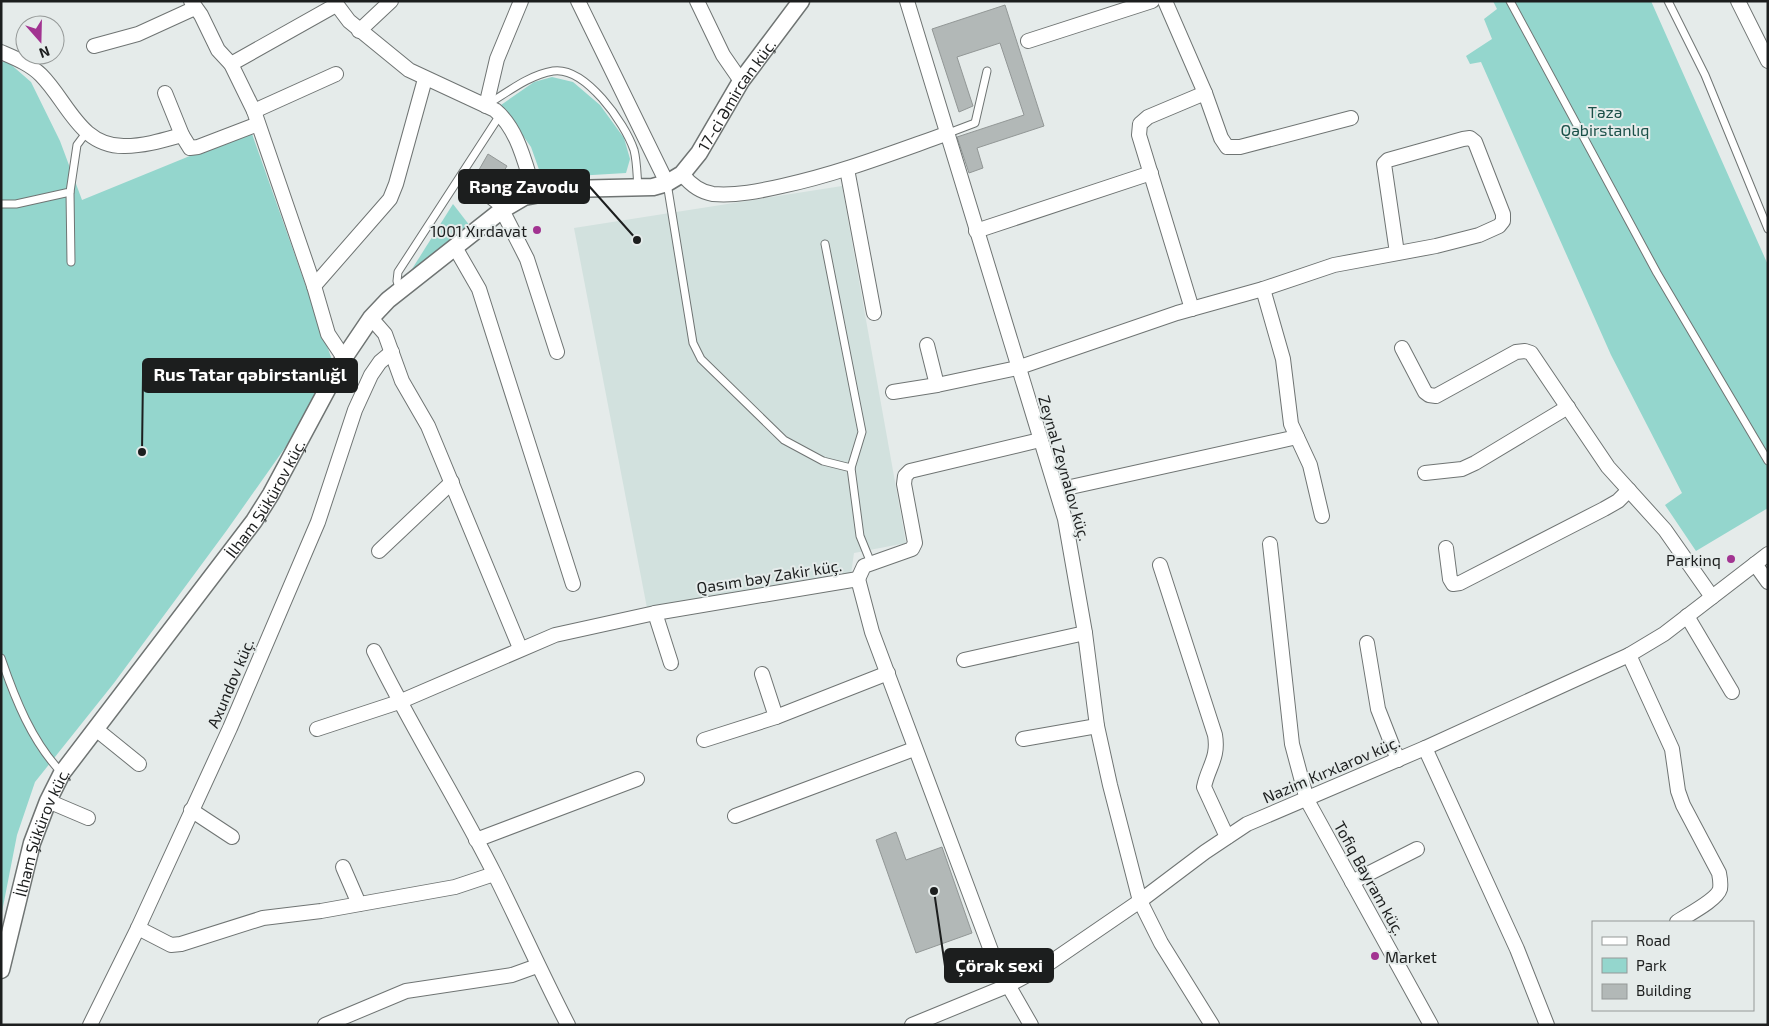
<svg xmlns="http://www.w3.org/2000/svg" width="1769" height="1026" font-family="'Exo 2',sans-serif">
<style>
.built{fill:#d2e1de}
.green{fill:#94d6cd}
.building{fill:#b2b8b7;stroke:#929796}
.lines{fill:none;stroke-linecap:round;stroke-linejoin:round}
.service-casing{stroke:#6f7473;stroke-width:9}
.minor-casing{stroke:#6f7473;stroke-width:16}
.tertiary-casing{stroke:#6f7473;stroke-width:19}
.service{stroke:#fff;stroke-width:7}
.minor{stroke:#fff;stroke-width:14}
.tertiary{stroke:#fff;stroke-width:16}
.poi-dot{fill:#a23391;stroke:#e5ebea;stroke-width:2}
.labels{text-anchor:middle;dominant-baseline:central;stroke-width:4;stroke-linejoin:round;paint-order:stroke}
.street-label{font-size:16px;fill:#1c1e1e;stroke:#e5ebea}
.park-label{font-size:16px;fill:#1b5049;stroke:#e5ebea}
.poi-label{font-size:16px;fill:#1c1e1e;stroke:#e5ebea;text-anchor:end}
.leader{fill:none;stroke:#1c1e1e;stroke-width:2}
.callout-dot{fill:#1c1e1e;stroke:#e5ebea;stroke-width:2}
.callout{fill:#1c1e1e;stroke:#1c1e1e;stroke-width:2}
.callout-label{font-size:18px;text-anchor:middle;font-weight:bold;fill:#fff}
</style>
<rect width="100%" height="100%" fill="#e5ebea"/>
<!-- built -->
<path class="built" d="M842,186L906,543L854,553L851,574L647,608L574,228Z"/>
<!-- green -->
<g class="green">
<path d="M1493,1H1651L1768,265V508L1696,551L1665,505L1682,493L1611,355L1481,62L1470,64L1466,56L1492,39L1484,19L1497,9Z"/>
<path d="M1,62H8L31,82L60,141L82,200L251,131L337,374L227,530L114,683L35,782L17,835L1,917Z"/>
<path d="M552,77L573,82L600,105L624,138L630,159L626,173L542,178L531,147L501,105L534,82Z"/>
<path d="M453,204L470,226L407,277Z"/>
</g>
<!-- building -->
<g class="building">
<path d="M1005,5L1044,126L977,148L983,168L969,173L957,137L1024,115L1000,43L957,57L973,106L959,112L932,29Z"/>
<path d="M488,154L507,166L495,186L476,175Z"/>
<path d="M896,832L906,860L942,847L972,933L916,953L876,840Z"/>
</g>
<g class="lines">
<defs>
<g id="service">
<path d="M1510,1L1657,273L1768,461"/>
<path d="M1668,1L1705,75L1768,229"/>
<path d="M488,104C508,92 529,75 553,71C585,66 625,123 634,150C637,161 637,176 638,188"/>
<path d="M946,134L975,123L987,71"/>
<path d="M667,183L693,343L701,359L784,440L823,461L851,468L860,536L871,563"/>
<path d="M471,186L502,210"/>
<path d="M70,192L71,262"/>
<path d="M1,204H16L70,192L77,145L86,133"/>
<path d="M825,244L862,432L851,468"/>
<path d="M400,291L397,281L398,272L500,115"/>
<path d="M1,658C15,699 32,742 62,773"/>
</g>
<g id="minor">
<path d="M191,1L201,15L218,50L231,64L254,111L314,286L328,334L344,358"/>
<path d="M334,1L349,21L409,70L495,110C519,130 525,165 535,194"/>
<path d="M578,1L667,183"/>
<path d="M697,1L723,55L741,81"/>
<path d="M907,1L1065,519L1085,633L1097,726L1110,785L1140,901L1161,943L1212,1025"/>
<path d="M1165,1L1205,93L1221,138L1227,147H1240L1351,118"/>
<path d="M1738,1L1768,61"/>
<path d="M359,31L391,1"/>
<path d="M1028,41L1152,1"/>
<path d="M94,46L138,34L195,8"/>
<path d="M1,52C15,58 30,64 41,75C68,102 80,147 125,146C145,146 164,140 182,135L190,148L198,147L258,124"/>
<path d="M231,64L336,5"/>
<path d="M165,93L182,135"/>
<path d="M486,106L497,59L521,1"/>
<path d="M254,111L336,74"/>
<path d="M847,169L874,313"/>
<path d="M682,174C690,184 700,192 713,194C736,196 760,191 782,186C838,174 892,153 946,134"/>
<path d="M502,210L527,259L557,352"/>
<path d="M976,231L1151,173"/>
<path d="M456,249L479,289L573,584"/>
<path d="M314,286L390,199L396,184L425,79"/>
<path d="M1263,289L1283,359L1291,424L1310,465L1322,516"/>
<path d="M1192,309L1139,135L1140,124L1148,117L1205,93"/>
<path d="M371,318L385,334L402,381L428,426L520,648"/>
<path d="M927,345L937,385"/>
<path d="M1402,348L1425,392L1429,395L1436,396L1516,352L1525,351L1531,353L1608,467L1665,530L1712,597"/>
<path d="M893,392L937,385L1017,368L1177,313L1263,289L1334,265L1436,246L1479,235L1499,226L1503,221V214L1475,142L1470,138L1463,139L1388,160L1384,164L1397,253"/>
<path d="M1425,473L1462,469L1475,463L1568,407"/>
<path d="M1057,490L1297,437"/>
<path d="M1270,544L1292,744L1307,800L1431,1025"/>
<path d="M1446,548L1450,579L1453,584L1460,583L1604,509L1618,501L1629,490"/>
<path d="M379,551L452,482"/>
<path d="M1755,564L1768,582"/>
<path d="M1160,565L1215,735C1219,758 1208,767 1204,787L1227,837"/>
<path d="M858,579L864,566L912,549L915,543L904,484L905,476L910,471L1040,440"/>
<path d="M655,613L671,663"/>
<path d="M1687,616L1732,692"/>
<path d="M1367,643L1378,709L1398,760"/>
<path d="M374,651C411,727 457,799 495,875C520,925 542,975 568,1025"/>
<path d="M1629,655L1672,749L1678,791L1683,805L1719,873C1720,878 1721,883 1720,889C1717,900 1687,915 1677,922"/>
<path d="M964,660L1085,633"/>
<path d="M762,674L776,717"/>
<path d="M317,729L399,702L555,635L655,613L858,579L872,632L996,964L1031,1025"/>
<path d="M97,730L139,764"/>
<path d="M1023,739L1097,726"/>
<path d="M704,740L776,717L888,673"/>
<path d="M1425,748L1517,949L1547,1025"/>
<path d="M48,801L88,818"/>
<path d="M191,810L232,837"/>
<path d="M735,816L914,749"/>
<path d="M476,840L637,779"/>
<path d="M343,867L359,904"/>
<path d="M1352,882L1417,849"/>
<path d="M138,928L171,945L181,944L263,918L321,911L455,887L494,874"/>
<path d="M90,1025L138,928L230,728L318,522L355,410L371,375L380,362L392,352"/>
<path d="M325,1025L406,991L512,975L537,966"/>
<path d="M912,1025L1007,986L1048,964L1140,901L1205,852L1247,824L1425,748L1629,655L1664,634L1768,554"/>
</g>
<g id="tertiary">
<path id="s1" d="M1,970L32,843L48,801L62,773L254,521L271,494L344,358L371,318L388,300L502,210L524,197L567,189L653,187L667,183L682,174L699,153L741,81L801,1"/>
</g>
</defs>
<!-- service casing -->
<use href="#service" class="service-casing"/>
<!-- minor casing -->
<use href="#minor" class="minor-casing"/>
<!-- tertiary casing -->
<use href="#tertiary" class="tertiary-casing"/>
<!-- service -->
<use href="#service" class="service"/>
<!-- minor -->
<use href="#minor" class="minor"/>
<!-- tertiary -->
<use href="#tertiary" class="tertiary"/>
</g>
<!-- markers -->
<g class="poi-dot">
<circle cx="537" cy="230" r="5"/>
<circle cx="1731" cy="559" r="5"/>
<circle cx="1375" cy="956" r="5"/>
</g>
<g class="labels">
<!-- street labels -->
<g class="street-label">
<text stroke="none"><textPath href="#s1" startOffset="1212">17-ci Əmircan küç.</textPath></text>
<text transform="translate(1065 468) rotate(74)">Zeynal Zeynalov küç.</text>
<text stroke="none"><textPath href="#s1" startOffset="549">İlham Şükürov küç.</textPath></text>
<text transform="translate(769 576) rotate(-9)">Qasım bəy Zakir küç.</text>
<text transform="translate(230 683) rotate(-67)">Axundov küç.</text>
<text transform="translate(1331 769) rotate(-23)">Nazim Kırxlarov küç.</text>
<text stroke="none"><textPath href="#s1" startOffset="144">İlham Şükürov küç.</textPath></text>
<text transform="translate(1370 878) rotate(61)">Tofiq Bayram küç.</text>
</g>
<!-- park labels -->
<g class="park-label">
<text x="1605" y="111">Təzə<tspan x="1605" dy="18">Qəbirstanlıq</tspan></text>
</g>
<!-- poi labels -->
<g class="poi-label">
<text x="527" y="230">1001 Xırdavat</text>
<text x="1721" y="559">Parkinq</text>
<text x="1385" y="956" text-anchor="start">Market</text>
</g>
</g>
<!-- callouts -->
<path class="leader" d="M637 240L589 186M142 452L143 375M934 891L945 966"/>
<g class="callout-dot">
<circle cx="637" cy="240" r="5"/>
<circle cx="142" cy="452" r="5"/>
<circle cx="934" cy="891" r="5"/>
</g>
<g class="callout">
<rect x="459" y="170" width="130" height="33" rx="5"/>
<rect x="143" y="359" width="214" height="33" rx="5"/>
<rect x="945" y="949" width="108" height="33" rx="5"/>
</g>
<g class="callout-label">
<text x="524" y="193">Rəng Zavodu</text>
<text x="250" y="381">Rus Tatar qəbirstanlığl</text>
<text x="999" y="972">Çörək sexi</text>
</g>
<!-- border -->
<rect width="1769" height="1026" fill="none" stroke="#1c1e1e" stroke-width="5"/>
<!-- legend -->
<rect x="1592" y="921" width="162" height="90" fill="#e5ebea" stroke="#959998"/>
<rect x="1602" y="937" width="25" height="8" fill="#ffffff" stroke="#959998"/>
<text x="1636" y="946" font-size="15" fill="#1c1e1e">Road</text>
<rect x="1602" y="958" width="25" height="15" fill="#94d6cd" stroke="#959998"/>
<text x="1636" y="971" font-size="15" fill="#1c1e1e">Park</text>
<rect x="1602" y="984" width="25" height="15" fill="#b2b8b7" stroke="#959998"/>
<text x="1636" y="996" font-size="15" fill="#1c1e1e">Building</text>
<!-- north arrow -->
<g transform="translate(40 40) rotate(160)"><circle r="24" fill="#e5ebea" stroke="#959998"/>
<path d="M0-4L9 19L0 12L-9 19Z" fill="#a23391"/>
<text y="-8" font-size="14" font-weight="bold" text-anchor="middle" fill="#1c1e1e">N</text>
</g>
</svg>
